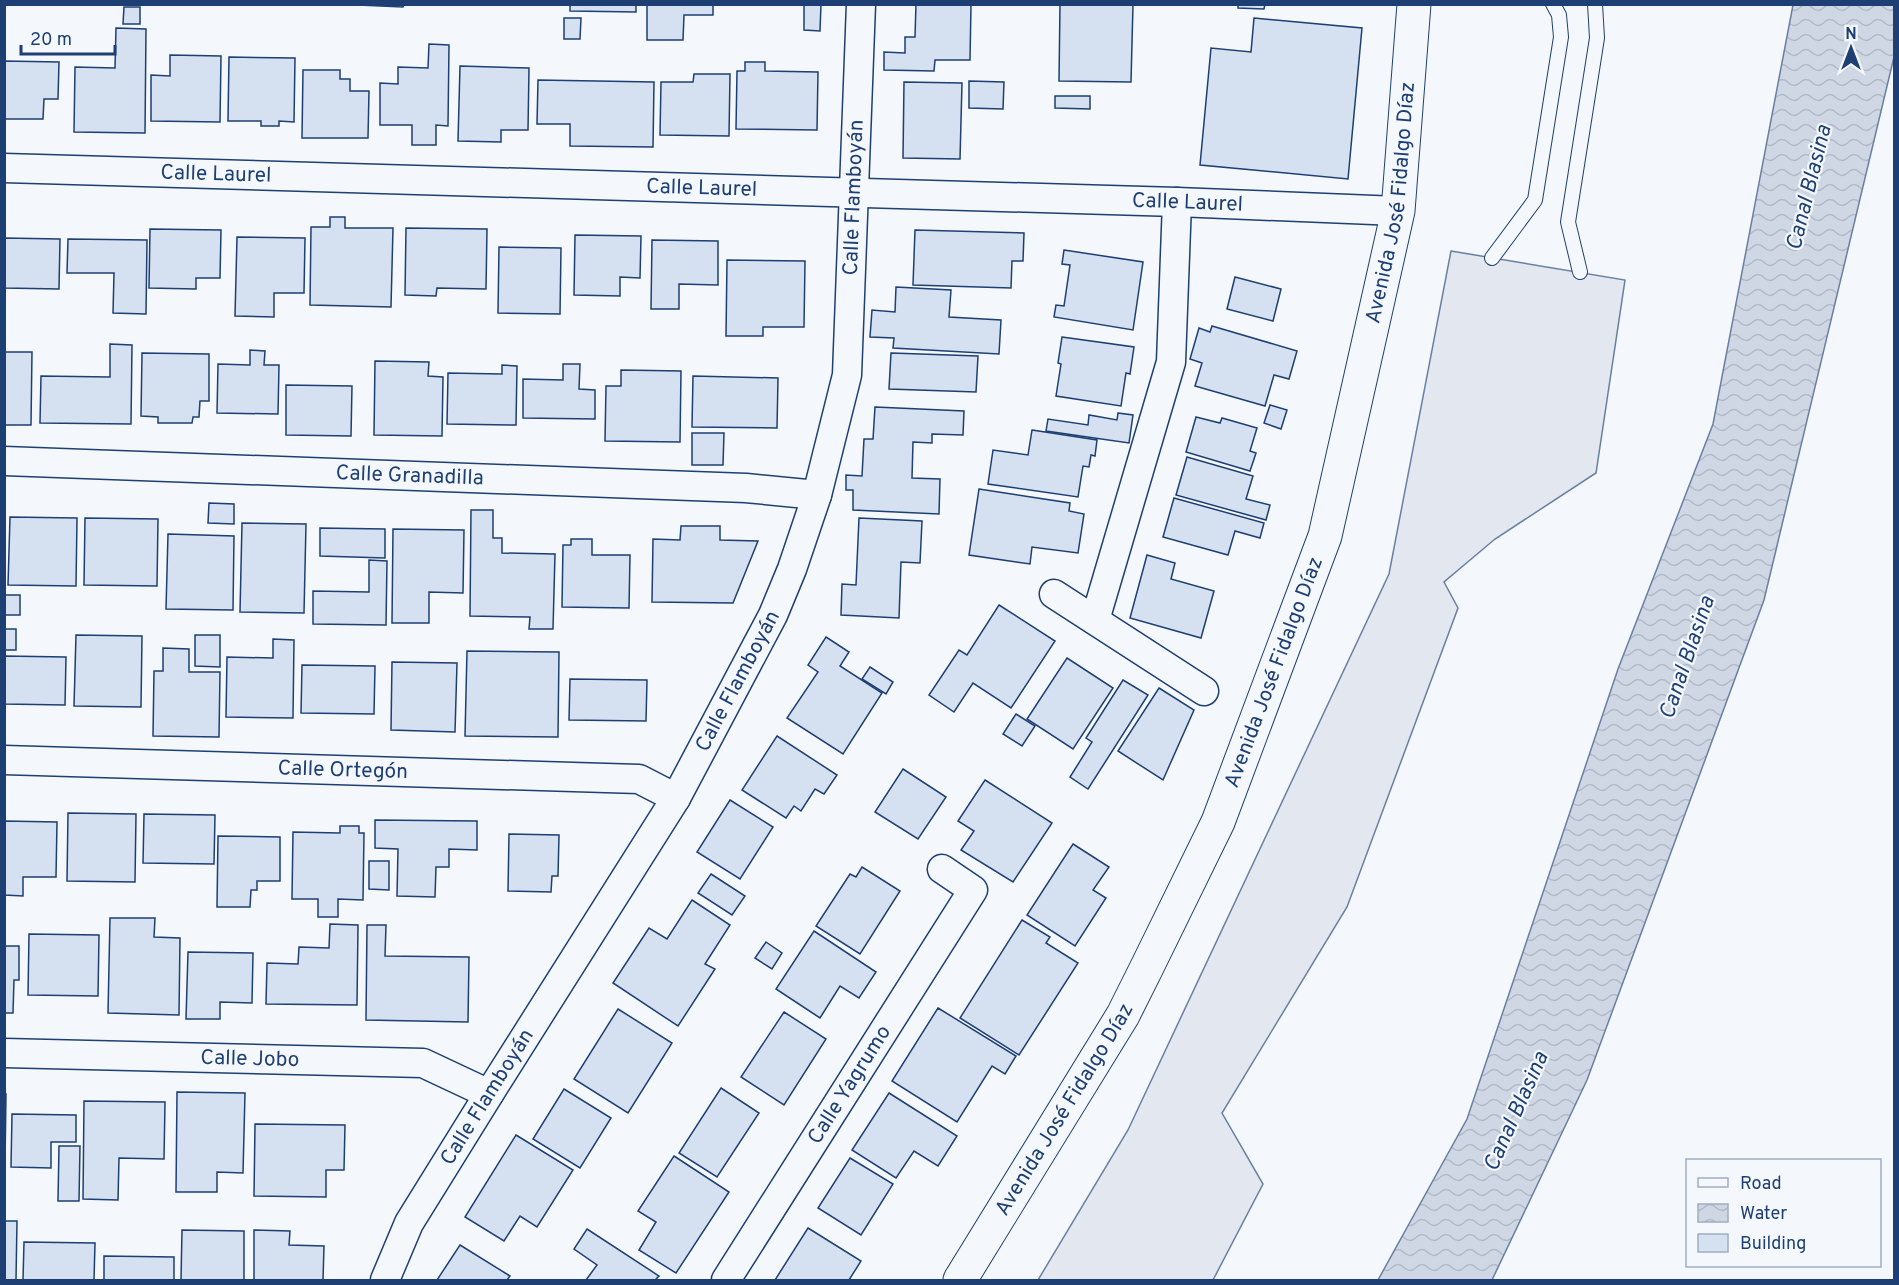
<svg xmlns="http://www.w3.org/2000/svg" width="1899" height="1285" font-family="Overpass,sans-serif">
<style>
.parking{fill:#e3e8f0;stroke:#687fa3;stroke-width:1.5}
.water{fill:url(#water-waves);stroke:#687fa3;stroke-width:1.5}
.building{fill:#d5e0f0;stroke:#1d3f73;stroke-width:1.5}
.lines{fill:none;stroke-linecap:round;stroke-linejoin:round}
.service-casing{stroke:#1d3f73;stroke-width:16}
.minor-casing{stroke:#1d3f73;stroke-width:31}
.tertiary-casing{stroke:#1d3f73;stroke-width:35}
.service{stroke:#f4f7fb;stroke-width:14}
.minor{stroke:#f4f7fb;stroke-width:28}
.tertiary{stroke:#f4f7fb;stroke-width:33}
.labels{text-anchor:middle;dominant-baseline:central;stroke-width:4.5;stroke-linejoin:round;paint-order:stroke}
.street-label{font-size:21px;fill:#1d3f73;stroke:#f4f7fb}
.water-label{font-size:22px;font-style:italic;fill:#1d3f73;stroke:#f4f7fb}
</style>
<defs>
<pattern id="water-waves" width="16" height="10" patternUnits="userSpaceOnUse" patternTransform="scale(1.5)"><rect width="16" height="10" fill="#cfd7e4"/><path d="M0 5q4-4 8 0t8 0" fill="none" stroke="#b1bac7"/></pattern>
</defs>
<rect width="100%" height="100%" fill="#f4f7fb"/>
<path class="parking" d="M1451,251L1625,280L1596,473L1495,539L1444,582L1458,608L1347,907L1222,1113L1263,1184L1213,1280H1038L1128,1130L1389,574Z"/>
<path class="water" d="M1793,5H1894V57L1764,600L1587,1080L1492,1280H1378L1467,1119L1618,669L1713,424Z"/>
<g class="building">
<path d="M335,4H404L403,7Z"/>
<path d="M570,4H636V12L570,11Z"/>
<path d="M647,4H713V15H684L683,40H647Z"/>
<path d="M804,4H821L820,31L804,30Z"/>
<path d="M916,4L971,5L970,60H935L934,71L884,70V52L905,53V37H915Z"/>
<path d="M1060,4H1133L1131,82L1059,81Z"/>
<path d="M1238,4H1265L1264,9L1238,8Z"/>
<path d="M124,7H140V24H123Z"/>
<path d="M564,18H581L580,39H564Z"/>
<path d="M1254,18L1362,28L1348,179L1200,165L1211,48L1251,52Z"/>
<path d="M116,28L146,29L145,133L74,132L75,67L115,68Z"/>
<path d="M429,44L449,45L448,126L436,125V145H412V125H380V83L398,84V67L428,68Z"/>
<path d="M170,55L221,56L220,122L151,121V75L170,76Z"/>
<path d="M229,57L295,58L294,122L279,121V126H261V121H228Z"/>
<path d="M4,61L59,62L58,99H44L43,119H4Z"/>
<path d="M745,62H765V71L818,72L817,130L736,129L737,71H745Z"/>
<path d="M460,66L529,68L528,130H501V142L458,141Z"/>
<path d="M303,70H340V79H350V91H369L368,138H302Z"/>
<path d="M694,74H730L729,136L660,135L661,82H693Z"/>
<path d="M538,80L654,82L653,147L570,146V124H537Z"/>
<path d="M969,81L1004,82L1003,109L969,108Z"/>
<path d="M904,82L962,83L960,159L903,158Z"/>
<path d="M1055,96H1090V109L1055,108Z"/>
<path d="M330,217H345V228H393L391,307L310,305L311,227H330Z"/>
<path d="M406,228L487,229L486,289L437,288L436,296L405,295Z"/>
<path d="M150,229L221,230L220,278H196V289L149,288Z"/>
<path d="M915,230L1024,233L1023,261H1012L1011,288L913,285Z"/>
<path d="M575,235L641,236L640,278L620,277V296L574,295Z"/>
<path d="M237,237L305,238L304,293H274V317L235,316Z"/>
<path d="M4,238L60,239L59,289L4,288Z"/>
<path d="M68,239L147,240L146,314L113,313L114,273H67Z"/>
<path d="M652,240L718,241V285L679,284V309H651Z"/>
<path d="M499,247L561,248L560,314L498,313Z"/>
<path d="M1064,250L1143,262L1133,330L1054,317L1056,305L1064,306L1070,265L1062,264Z"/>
<path d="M727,260L805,261L804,327H763V336H726Z"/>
<path d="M1235,277L1281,289L1273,321L1227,309Z"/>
<path d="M896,287L951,290L949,317L1001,320L999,354L893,348L894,338L870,337L872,310L895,312Z"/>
<path d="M1212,326L1297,351L1289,379L1274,375L1265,406L1195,386L1202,363L1190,359L1199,328L1210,332Z"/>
<path d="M1062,337L1134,347L1130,374L1126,373L1121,406L1056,396L1061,364L1058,363Z"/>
<path d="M110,344L132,345L131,424L40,423L41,376L110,377Z"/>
<path d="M250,350L265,351L264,365H279L278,414L217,413L218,364L250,365Z"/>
<path d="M4,352H32L31,425H4Z"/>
<path d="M142,353L209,354V401H200L199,417H193L192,423H158V417L141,416Z"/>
<path d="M891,353L978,356L976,392L889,389Z"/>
<path d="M375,361L429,362L428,376L443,377L442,436L374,435Z"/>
<path d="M563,364H580L579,389L595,390V419L523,418V379L563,380Z"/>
<path d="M502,365L517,366L516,425L447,424L448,373L502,374Z"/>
<path d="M621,370L681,371L680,442L605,441L606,386H621Z"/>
<path d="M693,376L778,378L777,428L692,427Z"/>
<path d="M286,385L352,386L351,436L286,435Z"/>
<path d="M1270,405L1287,410L1281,429L1264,423Z"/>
<path d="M875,407L964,411L963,435L932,434V443L913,442L912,478L940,479L939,514L853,510V490H846V475L862,476L864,439H873Z"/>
<path d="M1118,413L1133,415L1129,443L1046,431L1048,419L1088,425L1089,415L1117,420Z"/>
<path d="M1196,417L1220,423L1222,418L1257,428L1250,451L1256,453L1250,471L1186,452Z"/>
<path d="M1032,430L1097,440L1095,456L1091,455L1089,467L1083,466L1078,497L988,484L993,450L1028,455Z"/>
<path d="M692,433H724L723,465H692Z"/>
<path d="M1187,457L1253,476L1246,499L1270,505L1266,520L1176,495Z"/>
<path d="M979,489L1070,503L1069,511L1084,514L1078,553L1032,547L1030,564L969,555Z"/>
<path d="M1174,498L1264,523L1260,538L1235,531L1228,555L1163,537Z"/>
<path d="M209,503L234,504V524L208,523Z"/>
<path d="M471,510H493V538H502V553L555,554L553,629H529L530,617L470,616Z"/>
<path d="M10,517L77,518L76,586L8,585Z"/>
<path d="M85,518L158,519L157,586L84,585Z"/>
<path d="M859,518L922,521L920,563L901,562L899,618L841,615L842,584L856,585Z"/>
<path d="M242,523L306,524L304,613L240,612Z"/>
<path d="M681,526H720V540L758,541L733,603L652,602L653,539L680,540Z"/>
<path d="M320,528L385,529V558L320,556Z"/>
<path d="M393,529L464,530L463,593L429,592V623H392Z"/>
<path d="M168,534L234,536L233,610L166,609Z"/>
<path d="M571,539H592V555H630L629,608L562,607L563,545H571Z"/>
<path d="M1147,555L1175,563L1171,579L1214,591L1201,638L1130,618Z"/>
<path d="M369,560L387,561L386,625L313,624V591L369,592Z"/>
<rect x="4" y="595" width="16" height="20"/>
<path d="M999,605L1055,641L1011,708L973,683L954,712L929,695L959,650L967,655Z"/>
<rect x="4" y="629" width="12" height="21"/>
<path d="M76,635L142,636L141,707L74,706Z"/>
<path d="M195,635H220V667L195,666Z"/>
<path d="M826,637L849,652L840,666L882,693L843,754L787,718L818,672L808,665Z"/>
<path d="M273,639L294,640L293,718L226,717L227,657L273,658Z"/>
<path d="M163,648L189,649V672H220L219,737L153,736L154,671H163Z"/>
<path d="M467,651L559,652L558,737L465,736Z"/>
<path d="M4,656L66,657L65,705L4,704Z"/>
<path d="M1067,658L1113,688L1073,749L1027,719Z"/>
<path d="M392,662L457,663L455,732L391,730Z"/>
<path d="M302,665L375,666L374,714L301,713Z"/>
<path d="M870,667L893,682L886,694L862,679Z"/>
<path d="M570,679L647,680L646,721L569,720Z"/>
<path d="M1123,680L1148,695L1088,789L1070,777L1092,742L1086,738Z"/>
<path d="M1159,688L1194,710L1163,780L1118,751Z"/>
<path d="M1016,714L1035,726L1022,746L1003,734Z"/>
<path d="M777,736L837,775L824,794L815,789L801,811L794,806L786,818L742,790Z"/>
<path d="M903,769L946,797L918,839L875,812Z"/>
<path d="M985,780L1052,823L1013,882L961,850L974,831L958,821Z"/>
<path d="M730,800L773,827L740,879L697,852Z"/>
<path d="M68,813L136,814L135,882L67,881Z"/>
<path d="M144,814L215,815L214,864L143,863Z"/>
<path d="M375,820L477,821V850L449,849V867H436L435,897L397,896L398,849L375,848Z"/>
<path d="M4,821L57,822L56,877H23V896L4,895Z"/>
<path d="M340,826H359V833H364L363,900L338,899V917H318V899H292L293,832L340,833Z"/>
<path d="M509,834L559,835L558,876H552L551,892L508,891Z"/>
<path d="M218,836L280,837V881H257V890H251L250,907H217Z"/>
<path d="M1073,844L1109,867L1093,890L1106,898L1075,946L1027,915Z"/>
<path d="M369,861H389V890L369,889Z"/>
<path d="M862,867L900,891L860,954L816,926L850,874L856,877Z"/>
<path d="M711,874L745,896L732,915L698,893Z"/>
<path d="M692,900L730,925L705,964L715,969L678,1026L613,983L649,928L667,939Z"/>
<path d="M110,918H155L154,937L180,938L179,1015L108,1013Z"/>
<path d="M1022,920L1050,937L1046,943L1078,963L1019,1055L960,1018Z"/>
<path d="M330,924L358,925L357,1005L266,1004L267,963L298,964L299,947L329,948Z"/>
<path d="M367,925H386L385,956L469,957L468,1022L366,1020Z"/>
<path d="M814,931L876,972L859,998L840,986L820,1018L776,989Z"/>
<path d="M29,934L99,935L98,996L28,995Z"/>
<path d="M766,942L782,953L772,969L755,958Z"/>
<path d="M4,946H19V980H14L13,1013H4Z"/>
<path d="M188,952L253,953L252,1003L220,1002V1019H186Z"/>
<path d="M938,1008L1016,1056L1005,1074L992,1066L957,1122L892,1081Z"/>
<path d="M618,1009L672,1043L628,1113L574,1079Z"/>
<path d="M784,1012L826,1039L784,1105L741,1077Z"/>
<path d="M721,1088L759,1113L717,1177L679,1153Z"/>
<path d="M564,1089L611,1118L580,1168L533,1139Z"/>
<path d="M177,1092L245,1093L243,1173L217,1172V1192H176Z"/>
<path d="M889,1093L957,1136L938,1166L914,1151L896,1178L852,1150Z"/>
<path d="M4,1094H6L5,1165H4Z"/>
<path d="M84,1101L165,1102L164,1159L119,1158L118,1200L83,1199Z"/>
<path d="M12,1114L76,1115V1142H51V1168L11,1167Z"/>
<path d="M255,1124L345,1125L344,1170H326V1197L254,1196Z"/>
<path d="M516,1135L573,1170L537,1227L520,1216L504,1241L465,1217Z"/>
<path d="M59,1146H80L79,1201H58Z"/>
<path d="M674,1156L729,1192L676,1273L639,1250L656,1222L638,1211Z"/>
<path d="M850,1158L893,1184L861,1235L818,1208Z"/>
<path d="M4,1221H17L16,1280H4Z"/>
<path d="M808,1228L861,1261L849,1280H775Z"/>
<path d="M587,1229L659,1276L655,1280H586L597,1265L574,1249Z"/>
<path d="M182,1230L244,1231V1280H181Z"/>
<path d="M254,1230L290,1231L289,1245L324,1246L323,1280H254Z"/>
<path d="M24,1242L95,1243L94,1280H23Z"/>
<path d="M460,1245L510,1276L507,1280H437Z"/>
<path d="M104,1256L174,1257V1280H104Z"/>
</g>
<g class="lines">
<defs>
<g id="service">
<path d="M1492,258L1535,200L1561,37L1559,15L1553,4"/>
<path d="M1580,272L1568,222L1597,38L1595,4"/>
</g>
<g id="minor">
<path id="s1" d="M4,168L1177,202L1398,211"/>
<path id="s2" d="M4,461L746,488L817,495"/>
<path d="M1054,594L1204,691"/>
<path d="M1095,620L1171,362L1177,202"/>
<path id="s3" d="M4,760L639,779L676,798"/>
<path id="s4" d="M4,1053L423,1063L489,1094"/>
<path id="s5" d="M385,1280L409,1223L489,1094L676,798L773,615L792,569L817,495L847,375L861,4"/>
<path id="s6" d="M726,1280L973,890L942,869"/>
</g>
<g id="tertiary">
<path id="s7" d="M960,1280L1123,1015L1147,967L1218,822L1325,536L1398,211L1414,4"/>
</g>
</defs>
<use href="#service" class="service-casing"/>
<use href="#minor" class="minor-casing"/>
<use href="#tertiary" class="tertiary-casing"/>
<use href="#service" class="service"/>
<use href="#minor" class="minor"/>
<use href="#tertiary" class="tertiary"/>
</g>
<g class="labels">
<g class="street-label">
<text stroke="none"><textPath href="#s1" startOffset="212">Calle Laurel</textPath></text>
<text stroke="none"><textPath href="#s1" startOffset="698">Calle Laurel</textPath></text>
<text stroke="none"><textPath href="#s5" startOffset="1200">Calle Flamboyán</textPath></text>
<text stroke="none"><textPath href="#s1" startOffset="1184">Calle Laurel</textPath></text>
<text stroke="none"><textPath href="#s7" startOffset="1172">Avenida José Fidalgo Díaz</textPath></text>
<text stroke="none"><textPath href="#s2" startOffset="406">Calle Granadilla</textPath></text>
<text stroke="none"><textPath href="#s7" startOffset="686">Avenida José Fidalgo Díaz</textPath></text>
<text stroke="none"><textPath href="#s5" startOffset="696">Calle Flamboyán</textPath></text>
<text stroke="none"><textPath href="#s3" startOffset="339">Calle Ortegón</textPath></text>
<text stroke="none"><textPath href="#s4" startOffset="246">Calle Jobo</textPath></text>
<text stroke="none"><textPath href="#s6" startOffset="231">Calle Yagrumo</textPath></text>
<text stroke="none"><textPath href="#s5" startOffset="210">Calle Flamboyán</textPath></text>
<text stroke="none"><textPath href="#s7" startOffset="200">Avenida José Fidalgo Díaz</textPath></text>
</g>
<g class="water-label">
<text transform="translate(1810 188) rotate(-76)">Canal Blasina</text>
<text transform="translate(1688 658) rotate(-71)">Canal Blasina</text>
<text transform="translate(1517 1112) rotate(-66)">Canal Blasina</text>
</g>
</g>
<rect width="1899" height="1285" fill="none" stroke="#1d3f73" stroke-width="12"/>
<rect x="1686" y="1159" width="195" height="108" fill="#f4f7fb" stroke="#9eadc5" stroke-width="1.5"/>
<rect x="1698" y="1178" width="30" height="9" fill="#f4f7fb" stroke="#9eadc5" stroke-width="1.5"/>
<text x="1740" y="1189" font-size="18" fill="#1d3f73">Road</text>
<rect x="1698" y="1204" width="30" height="18" fill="url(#water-waves)" stroke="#9eadc5" stroke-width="1.5"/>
<text x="1740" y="1219" font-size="18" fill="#1d3f73">Water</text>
<rect x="1698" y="1234" width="30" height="18" fill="#d5e0f0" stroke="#9eadc5" stroke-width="1.5"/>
<text x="1740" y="1249" font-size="18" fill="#1d3f73">Building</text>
<g transform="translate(1851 48)" stroke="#f4f7fb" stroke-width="4.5" paint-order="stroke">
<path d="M0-4.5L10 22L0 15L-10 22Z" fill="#1d3f73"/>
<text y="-9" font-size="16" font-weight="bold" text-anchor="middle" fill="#1d3f73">N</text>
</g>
<path d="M21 45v9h94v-9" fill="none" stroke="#1d3f73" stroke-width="3"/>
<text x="30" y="45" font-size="18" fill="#1d3f73" stroke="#f4f7fb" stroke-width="4.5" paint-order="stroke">20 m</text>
</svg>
